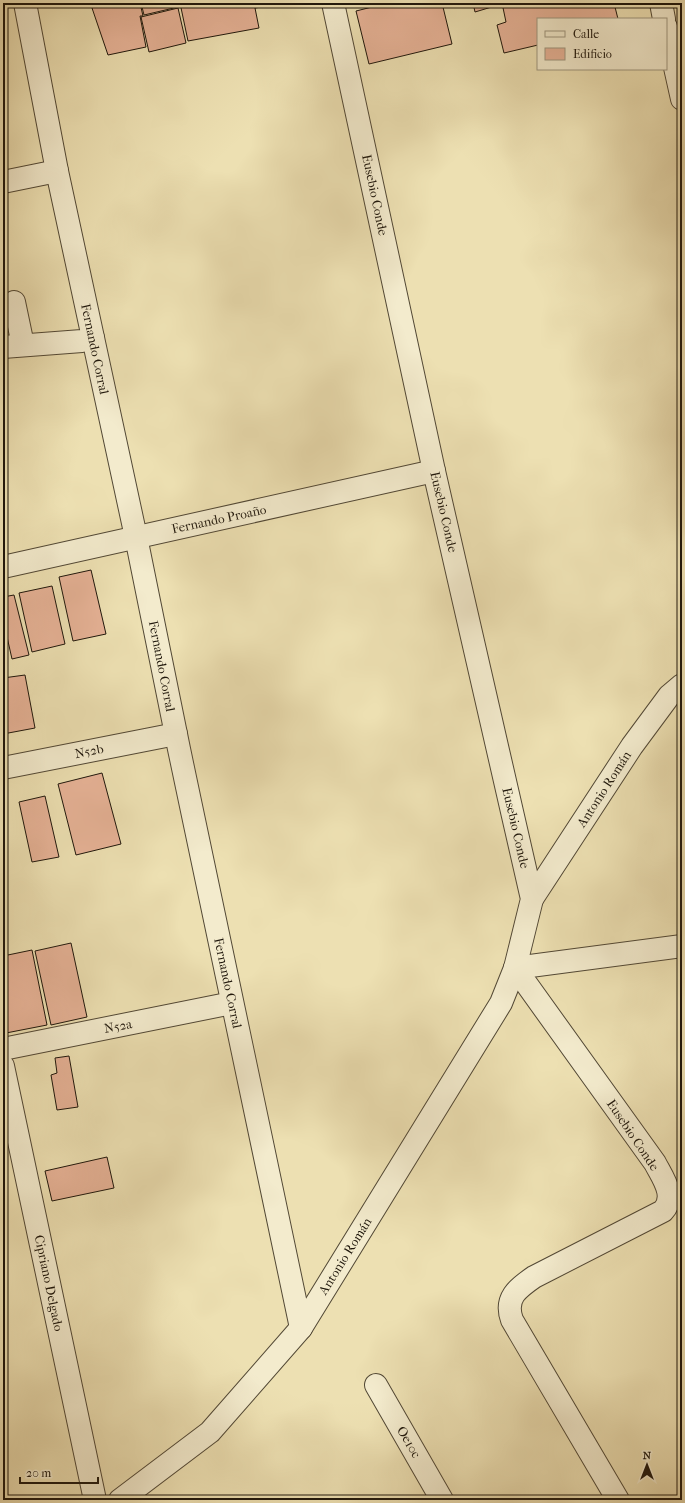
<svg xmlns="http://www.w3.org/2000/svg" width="685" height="1503" font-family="'IM FELL French Canon',serif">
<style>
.building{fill:#e6b296;stroke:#1e160b}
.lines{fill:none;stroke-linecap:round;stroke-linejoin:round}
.minor-casing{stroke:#524835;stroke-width:24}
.minor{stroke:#f3ebcd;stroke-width:22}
.labels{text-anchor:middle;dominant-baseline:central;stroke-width:3.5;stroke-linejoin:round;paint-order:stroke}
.street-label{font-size:13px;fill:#1e160b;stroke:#f3ebcd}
</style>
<rect width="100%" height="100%" fill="#ede0b2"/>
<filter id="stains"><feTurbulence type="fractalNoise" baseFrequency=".005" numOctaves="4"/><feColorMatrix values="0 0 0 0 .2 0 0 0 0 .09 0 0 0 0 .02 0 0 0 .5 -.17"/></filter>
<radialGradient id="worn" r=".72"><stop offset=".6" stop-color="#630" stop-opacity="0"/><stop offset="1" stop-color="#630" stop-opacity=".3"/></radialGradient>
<g class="building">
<path d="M106,3H140L143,16H140L146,47L108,55L92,8Z"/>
<path d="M141,3H177L178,7L144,15Z"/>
<path d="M180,3H286L255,8L259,28L188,41Z"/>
<path d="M388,3H442L452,44L369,64L356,11Z"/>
<path d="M473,3H495V6L475,12Z"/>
<path d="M502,3H614L618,19H538V45L504,53L497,25L506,22Z"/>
<path d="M178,8L186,43L149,52L141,17Z"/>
<path d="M91,570L106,634L73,641L59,577Z"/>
<path d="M52,586L65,644L32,652L19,593Z"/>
<path d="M14,595L29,655L12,659L3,619V597Z"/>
<path d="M25,675L35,728L3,734V678Z"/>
<path d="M102,773L121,844L76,855L58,784Z"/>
<path d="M45,796L59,857L32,862L19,802Z"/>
<path d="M71,943L87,1017L51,1025L35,951Z"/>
<path d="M32,950L47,1025L6,1033L3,1018V956Z"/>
<path d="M69,1056L78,1107L57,1110L51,1075L57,1073L55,1058Z"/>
<path d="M107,1157L114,1188L52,1201L45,1171Z"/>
</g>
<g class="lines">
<defs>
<g id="minor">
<path d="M25,3L57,171L136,537L179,749L301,1328"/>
<path d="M661,3L664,19"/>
<path d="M666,27L682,99"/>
<path d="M3,182L57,171"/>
<path d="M14,302L23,345"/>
<path d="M3,347L82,341L93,338"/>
<path d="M3,567L434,471"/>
<path d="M3,768L176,734"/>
<path d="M532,899L632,746L669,696L682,685"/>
<path d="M515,968L655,1163C662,1177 677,1196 663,1211L534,1277C518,1288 504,1298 512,1320L618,1500"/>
<path d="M515,968L682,946"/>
<path d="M3,1049L232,1003"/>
<path d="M3,1066L95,1500"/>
<path d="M376,1385L442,1500"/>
<path d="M120,1500L210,1432L301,1328L501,1003L515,968L532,899L434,471L333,3"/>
</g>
</defs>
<use href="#minor" class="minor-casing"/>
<use href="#minor" class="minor"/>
</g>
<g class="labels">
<g class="street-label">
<text transform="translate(375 195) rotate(78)">Eusebio Conde</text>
<text transform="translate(95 349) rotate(78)">Fernando Corral</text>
<text transform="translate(444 512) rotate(77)">Eusebio Conde</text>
<text transform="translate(219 519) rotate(-12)">Fernando Proaño</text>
<text transform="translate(162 666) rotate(79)">Fernando Corral</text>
<text transform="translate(89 751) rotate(-11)">N52b</text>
<text transform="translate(604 789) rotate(-57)">Antonio Román</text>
<text transform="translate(516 828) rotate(77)">Eusebio Conde</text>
<text transform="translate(228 983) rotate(78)">Fernando Corral</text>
<text transform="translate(118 1026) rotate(-11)">N52a</text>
<text transform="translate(633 1135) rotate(56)">Eusebio Conde</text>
<text transform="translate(345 1256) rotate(-58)">Antonio Román</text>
<text transform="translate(49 1283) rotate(78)">Cipriano Delgado</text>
<text transform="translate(409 1442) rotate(60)">Oe10c</text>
</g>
</g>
<rect width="685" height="1503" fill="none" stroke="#ede0b2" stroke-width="16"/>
<rect x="4" y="4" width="677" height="1495" fill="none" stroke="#1e160b" stroke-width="2"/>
<rect x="8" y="8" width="669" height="1487" fill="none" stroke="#1e160b"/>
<rect x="537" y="18" width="130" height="52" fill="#f3ebcd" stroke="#9e967f"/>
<rect x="545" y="31" width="20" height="6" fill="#f3ebcd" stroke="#9e967f"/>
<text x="573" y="38" font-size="12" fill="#1e160b">Calle</text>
<rect x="545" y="48" width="20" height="12" fill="#e6b296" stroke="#9e967f"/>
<text x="573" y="58" font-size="12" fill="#1e160b">Edificio</text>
<g transform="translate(647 1465)" stroke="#f3ebcd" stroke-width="3" paint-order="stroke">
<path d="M0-3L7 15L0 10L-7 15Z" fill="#1e160b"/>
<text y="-6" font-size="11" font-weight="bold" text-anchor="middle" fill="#1e160b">N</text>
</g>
<path d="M20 1477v6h78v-6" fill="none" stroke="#1e160b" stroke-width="2"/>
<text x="26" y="1477" font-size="12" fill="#1e160b" stroke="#f3ebcd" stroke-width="3" paint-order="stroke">20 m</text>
<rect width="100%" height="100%" filter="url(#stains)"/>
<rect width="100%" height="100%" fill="url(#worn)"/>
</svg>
